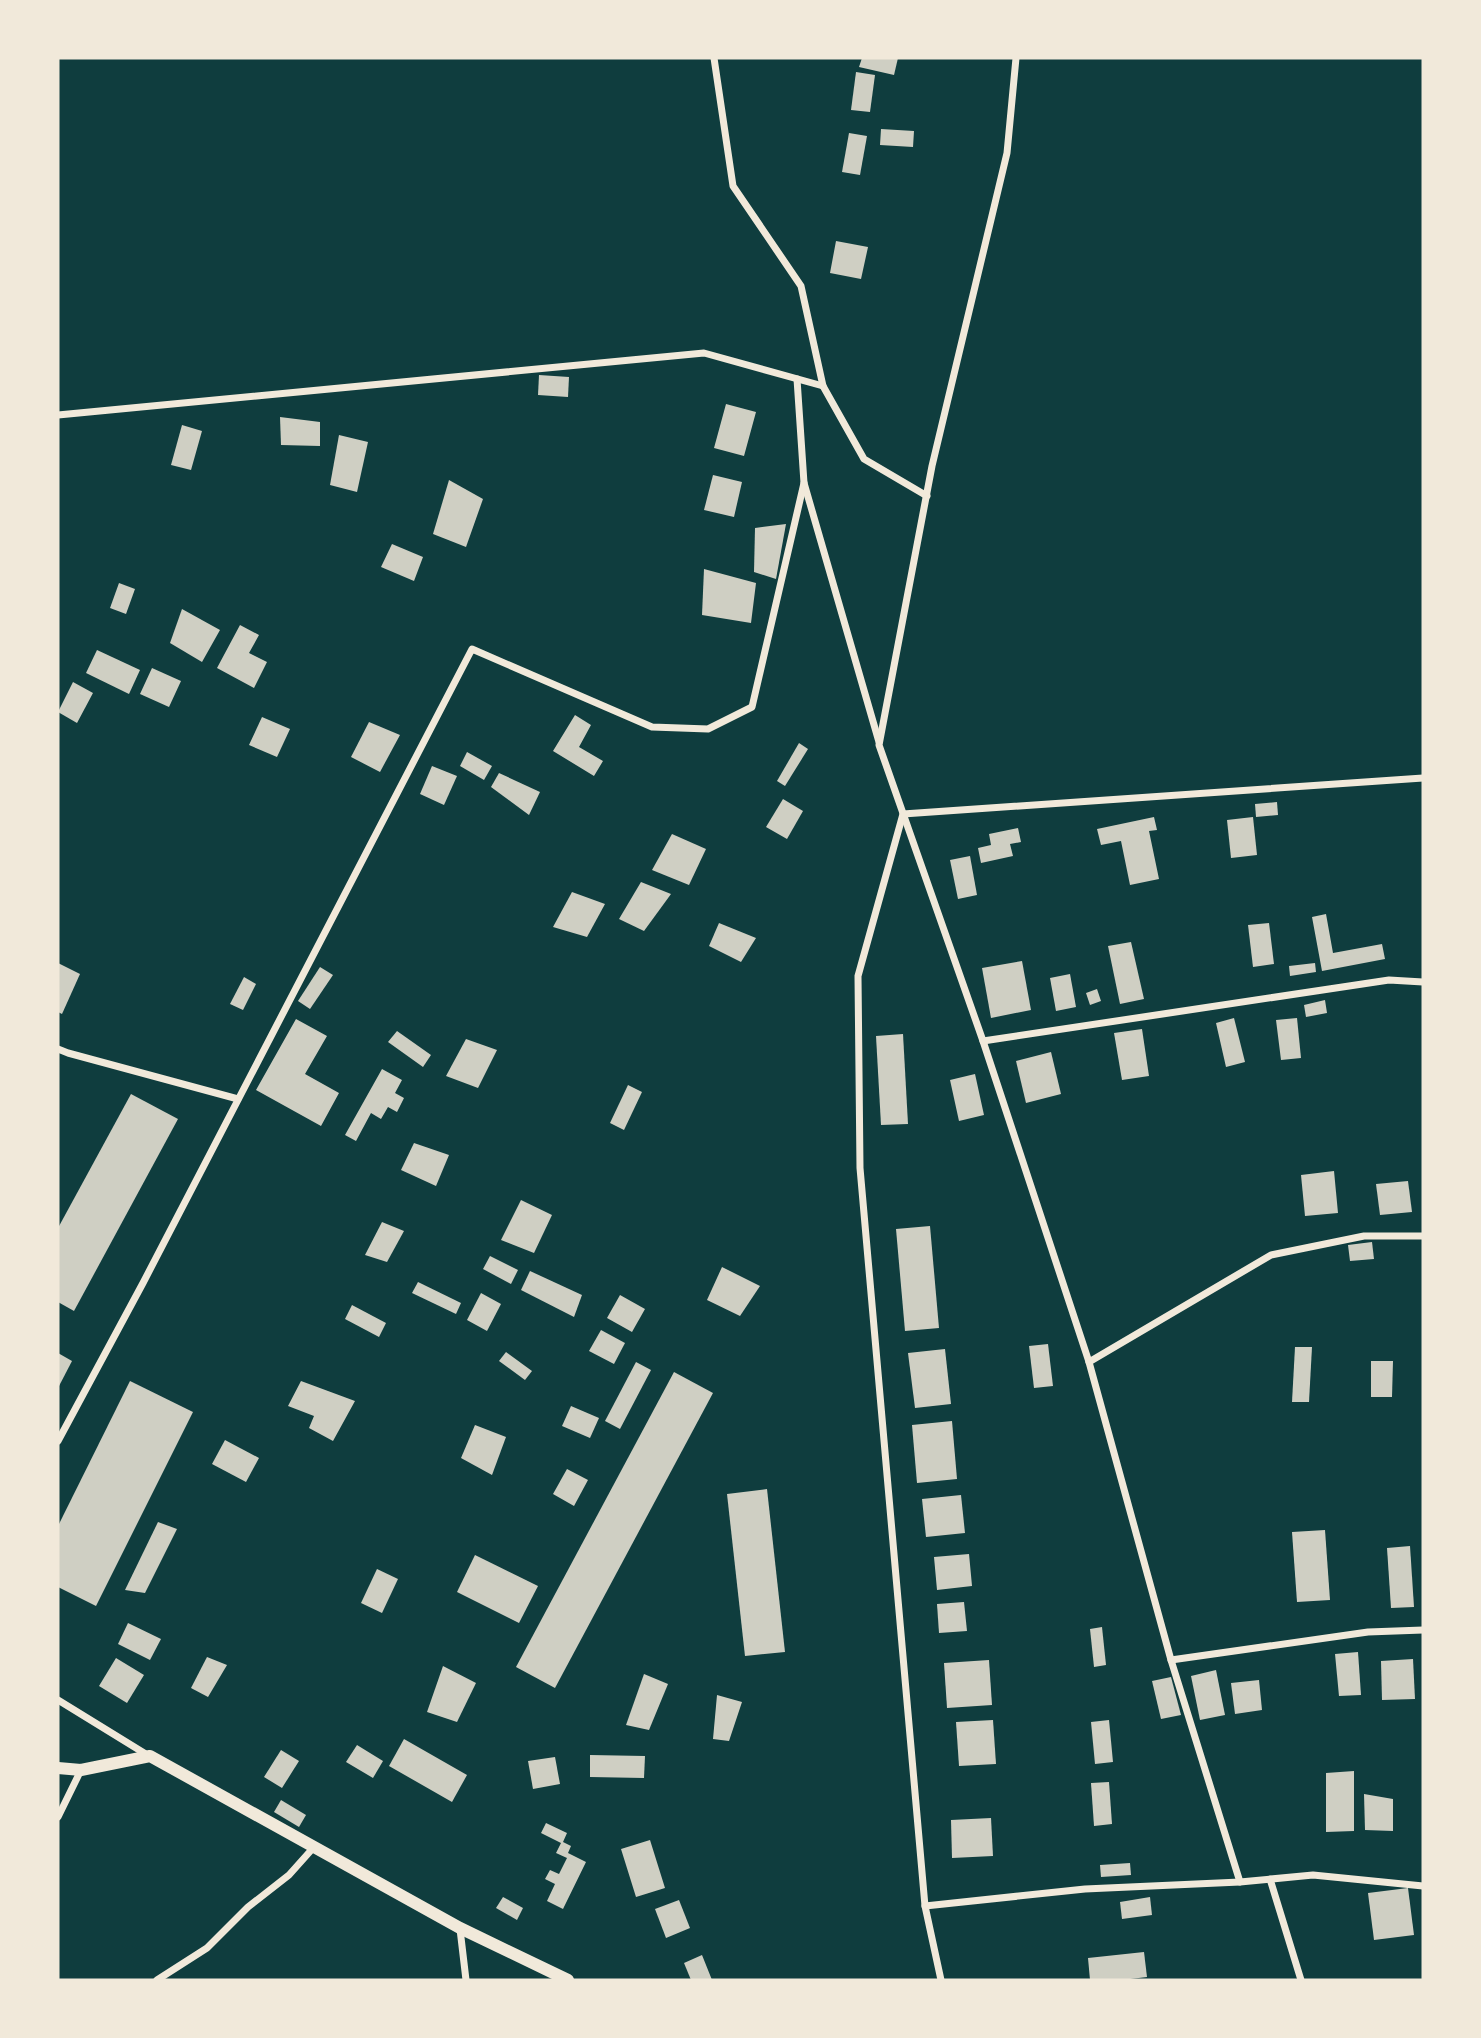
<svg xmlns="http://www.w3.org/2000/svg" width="1481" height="2038" font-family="Lato,sans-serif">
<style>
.building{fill:#cfcfc3}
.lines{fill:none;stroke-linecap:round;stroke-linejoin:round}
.minor{stroke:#f1e9da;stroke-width:7}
.tertiary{stroke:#f1e9da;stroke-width:12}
</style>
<rect width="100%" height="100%" fill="#0f3d3e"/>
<g class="building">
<path d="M862,58H898L894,75L859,67Z"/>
<path d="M856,72L875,75L870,112L851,110Z"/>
<path d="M881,129L914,131L913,147L880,145Z"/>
<path d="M849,133L867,136L860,175L842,172Z"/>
<path d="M836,241L868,247L861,279L830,273Z"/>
<path d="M539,375L569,377L568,397L538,395Z"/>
<path d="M726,404L756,412L744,456L714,448Z"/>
<path d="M280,417L320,422V446L281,445Z"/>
<path d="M182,425L202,431L191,470L171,465Z"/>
<path d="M339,435L368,442L357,492L330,485Z"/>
<path d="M713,475L742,482L734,517L704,510Z"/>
<path d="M449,480L483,499L466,547L433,534Z"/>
<path d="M786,524L776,579L754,572L755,528Z"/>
<path d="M392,544L423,557L414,581L381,567Z"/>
<path d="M704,569L756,583L751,623L702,615Z"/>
<path d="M119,583L135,589L126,614L110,608Z"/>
<path d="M182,609L220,630L202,662L170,643Z"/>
<path d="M240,625L259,635L249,653L267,662L254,688L217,668Z"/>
<path d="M97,650L140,670L129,694L86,673Z"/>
<path d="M152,668L181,681L169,707L140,694Z"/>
<path d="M73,682L93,693L77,723L58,712Z"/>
<path d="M575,715L591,725L579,747L603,761L594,776L553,751Z"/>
<path d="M262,717L290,729L277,757L249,745Z"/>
<path d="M369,722L400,735L380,772L351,757Z"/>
<path d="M799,743L808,749L785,786L777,781Z"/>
<path d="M467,752L492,766L484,780L460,766Z"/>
<path d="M432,766L457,776L444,805L420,794Z"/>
<path d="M499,773L540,792L529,815L491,787Z"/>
<path d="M783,799L803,811L787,839L766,827Z"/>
<path d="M1277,802L1278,815L1256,817L1255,804Z"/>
<path d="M1154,817L1157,830L1149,831L1159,879L1130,885L1121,841L1101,845L1097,829Z"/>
<path d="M1253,817L1257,855L1231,858L1227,820Z"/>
<path d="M1018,828L1021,842L1010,844L1013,856L981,863L978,848L991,845L989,834Z"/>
<path d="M672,834L706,849L689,885L652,870Z"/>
<path d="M970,856L977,895L958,899L950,860Z"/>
<path d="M641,882L671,894L644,931L619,919Z"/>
<path d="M572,892L605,904L587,937L553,927Z"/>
<path d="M1326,914L1333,953L1382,944L1385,959L1322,971L1312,917Z"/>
<path d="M719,923L756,938L741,962L709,946Z"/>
<path d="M1269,923L1274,964L1253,967L1248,925Z"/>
<path d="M1131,942L1144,999L1120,1004L1108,946Z"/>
<path d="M1022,961L1031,1010L991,1018L982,968Z"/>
<path d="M58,963L80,974L62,1014L58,1012Z"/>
<path d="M1315,963L1316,972L1290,976L1289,966Z"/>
<path d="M320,967L333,975L310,1009L298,1001Z"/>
<path d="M1070,974L1076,1007L1056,1011L1050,978Z"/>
<path d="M244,977L256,984L243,1010L230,1004Z"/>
<path d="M1097,989L1101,1001L1090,1005L1086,993Z"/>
<path d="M1325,1000L1327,1013L1306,1017L1304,1005Z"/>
<path d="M1234,1018L1245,1062L1226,1067L1216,1023Z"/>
<path d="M1297,1018L1301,1058L1281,1060L1276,1020Z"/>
<path d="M296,1019L327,1036L305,1074L339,1093L321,1126L256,1090Z"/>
<path d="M1142,1029L1149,1076L1122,1080L1114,1033Z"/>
<path d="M397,1031L431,1055L423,1067L388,1042Z"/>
<path d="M903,1034L908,1124L881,1125L876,1036Z"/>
<path d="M466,1039L497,1050L478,1088L446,1076Z"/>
<path d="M1051,1052L1061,1094L1026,1103L1016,1061Z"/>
<path d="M382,1069L402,1080L395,1093L404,1098L397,1112L388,1107L381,1119L371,1113L356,1141L345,1135Z"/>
<path d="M975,1074L984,1115L959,1121L950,1080Z"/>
<path d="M628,1085L642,1092L624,1130L610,1123Z"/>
<path d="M131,1094L178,1119L74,1311L58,1302V1228Z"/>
<path d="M414,1143L449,1155L436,1186L401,1170Z"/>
<path d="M1334,1171L1338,1213L1305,1216L1301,1175Z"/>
<path d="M1408,1181L1412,1212L1380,1215L1376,1184Z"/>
<path d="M521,1200L552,1215L534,1253L501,1240Z"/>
<path d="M382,1222L404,1231L387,1262L365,1255Z"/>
<path d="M930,1226L939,1328L905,1331L896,1229Z"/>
<path d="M1372,1242L1374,1259L1350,1261L1348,1245Z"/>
<path d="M490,1256L518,1270L511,1284L483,1269Z"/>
<path d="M722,1267L760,1286L740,1316L707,1300Z"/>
<path d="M530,1271L582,1295L574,1317L521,1290Z"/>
<path d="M418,1282L461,1303L456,1314L412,1293Z"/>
<path d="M481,1293L501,1304L487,1331L467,1320Z"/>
<path d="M620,1295L645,1309L632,1332L607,1318Z"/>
<path d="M352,1305L386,1323L379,1337L345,1319Z"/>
<path d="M601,1330L625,1343L614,1364L589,1351Z"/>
<path d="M1048,1344L1053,1386L1034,1388L1029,1346Z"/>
<path d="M1295,1347H1312L1309,1402H1292Z"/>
<path d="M945,1349L951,1404L915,1408L908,1353Z"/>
<path d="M506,1352L532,1371L525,1380L499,1361Z"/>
<path d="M58,1353L72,1361L58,1388Z"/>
<path d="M1371,1361H1393L1392,1397H1371Z"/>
<path d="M636,1362L651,1370L620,1429L605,1421Z"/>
<path d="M674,1372L713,1393L555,1688L516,1667Z"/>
<path d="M130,1381L193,1412L96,1606L58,1587V1526Z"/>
<path d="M301,1381L355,1401L333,1441L309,1428L314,1416L288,1406Z"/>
<path d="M571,1406L599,1418L590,1438L562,1426Z"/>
<path d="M952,1421L957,1479L917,1483L912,1425Z"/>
<path d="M475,1425L506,1437L492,1475L461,1458Z"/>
<path d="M225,1440L259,1458L246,1482L212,1464Z"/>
<path d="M567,1469L588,1480L574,1506L553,1494Z"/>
<path d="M767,1489L785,1652L745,1656L727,1494Z"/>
<path d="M961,1495L965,1533L926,1537L922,1499Z"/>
<path d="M158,1522L177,1529L145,1593L125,1590Z"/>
<path d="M1325,1530L1330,1600L1297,1602L1292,1532Z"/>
<path d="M1410,1546L1414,1607L1391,1608L1387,1548Z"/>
<path d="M969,1554L972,1586L937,1590L934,1557Z"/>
<path d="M475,1555L538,1586L519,1623L457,1592Z"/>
<path d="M377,1569L398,1579L382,1613L361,1603Z"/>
<path d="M964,1602L967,1631L939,1633L937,1604Z"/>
<path d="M128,1623L161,1639L150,1660L118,1644Z"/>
<path d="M1102,1627L1106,1665L1094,1667L1090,1629Z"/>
<path d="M1358,1652L1361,1695L1339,1696L1335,1654Z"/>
<path d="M207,1657L227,1665L208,1697L191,1688Z"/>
<path d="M116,1658L144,1675L127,1703L99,1686Z"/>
<path d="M1413,1659L1415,1699L1382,1700L1381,1661Z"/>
<path d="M989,1660L992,1705L947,1708L944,1663Z"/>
<path d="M443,1666L476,1683L457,1722L427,1712Z"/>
<path d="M1216,1670L1225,1715L1200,1720L1191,1676Z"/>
<path d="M644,1674L668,1684L649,1730L626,1725Z"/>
<path d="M1171,1677L1181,1715L1161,1719L1152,1681Z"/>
<path d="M1259,1680L1262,1710L1235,1714L1231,1683Z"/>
<path d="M717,1695L742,1702L729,1741L713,1739Z"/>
<path d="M993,1720L996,1764L959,1766L956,1722Z"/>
<path d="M1109,1720L1113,1762L1095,1764L1091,1722Z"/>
<path d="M404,1739L467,1775L452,1802L389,1766Z"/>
<path d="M357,1745L383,1761L373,1778L346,1762Z"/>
<path d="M281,1750L299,1761L282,1788L264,1777Z"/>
<path d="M590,1755L645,1756L644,1778L590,1777Z"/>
<path d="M555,1757L560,1784L533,1789L528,1761Z"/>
<path d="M1354,1771V1831L1326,1832V1773Z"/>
<path d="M1109,1782L1112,1824L1094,1826L1091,1783Z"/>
<path d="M1364,1794L1393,1799V1831L1365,1830Z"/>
<path d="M281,1800L306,1815L299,1827L274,1812Z"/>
<path d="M991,1818L993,1856L952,1858L951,1820Z"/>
<path d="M546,1823L567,1833L563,1842L571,1846L568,1853L586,1862L563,1909L547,1901L555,1884L545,1879L550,1870L559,1874L567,1858L556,1853L561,1843L541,1833Z"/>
<path d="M650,1840L665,1888L636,1897L621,1849Z"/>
<path d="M1130,1863L1131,1875L1101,1877L1100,1865Z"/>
<path d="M1408,1888L1414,1935L1374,1940L1368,1893Z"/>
<path d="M503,1897L523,1908L517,1920L496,1908Z"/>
<path d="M1150,1897L1152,1915L1122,1919L1120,1902Z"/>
<path d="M679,1900L690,1928L666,1938L655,1909Z"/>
<path d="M1144,1952L1147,1977L1122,1980H1090L1088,1958Z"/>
<path d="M702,1955L712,1980H691L684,1963Z"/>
</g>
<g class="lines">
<g class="minor">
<path d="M714,58L733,186L801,286L823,386L864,459L927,496"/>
<path d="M1016,58L1007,153L932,466L879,745L983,1041L1089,1362L1171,1660L1240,1882"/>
<path d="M797,379L804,483L879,742"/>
<path d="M58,415L704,353L823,386"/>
<path d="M983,1041L1389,980L1423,982"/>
<path d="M58,1049L68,1053L238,1099"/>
<path d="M1089,1362L1271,1255L1364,1236H1423"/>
<path d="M58,1441L143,1283L472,649L652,727L708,729L752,707L804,483"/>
<path d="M1171,1660L1368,1632L1423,1630"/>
<path d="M58,1700L149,1756"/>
<path d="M58,1817L81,1770"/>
<path d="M1270,1879L1301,1980"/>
<path d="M925,1906L1085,1889L1240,1882L1313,1875L1423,1886"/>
<path d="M460,1929L466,1980"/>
<path d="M157,1980L207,1948L248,1907L289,1875L314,1847"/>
<path d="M941,1980L925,1906L860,1168L858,976L903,814L1423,778"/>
</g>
<path class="tertiary" d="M58,1768L81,1770L150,1756L460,1928L568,1980"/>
</g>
<rect width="1481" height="2038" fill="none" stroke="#f1e9da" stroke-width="119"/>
</svg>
